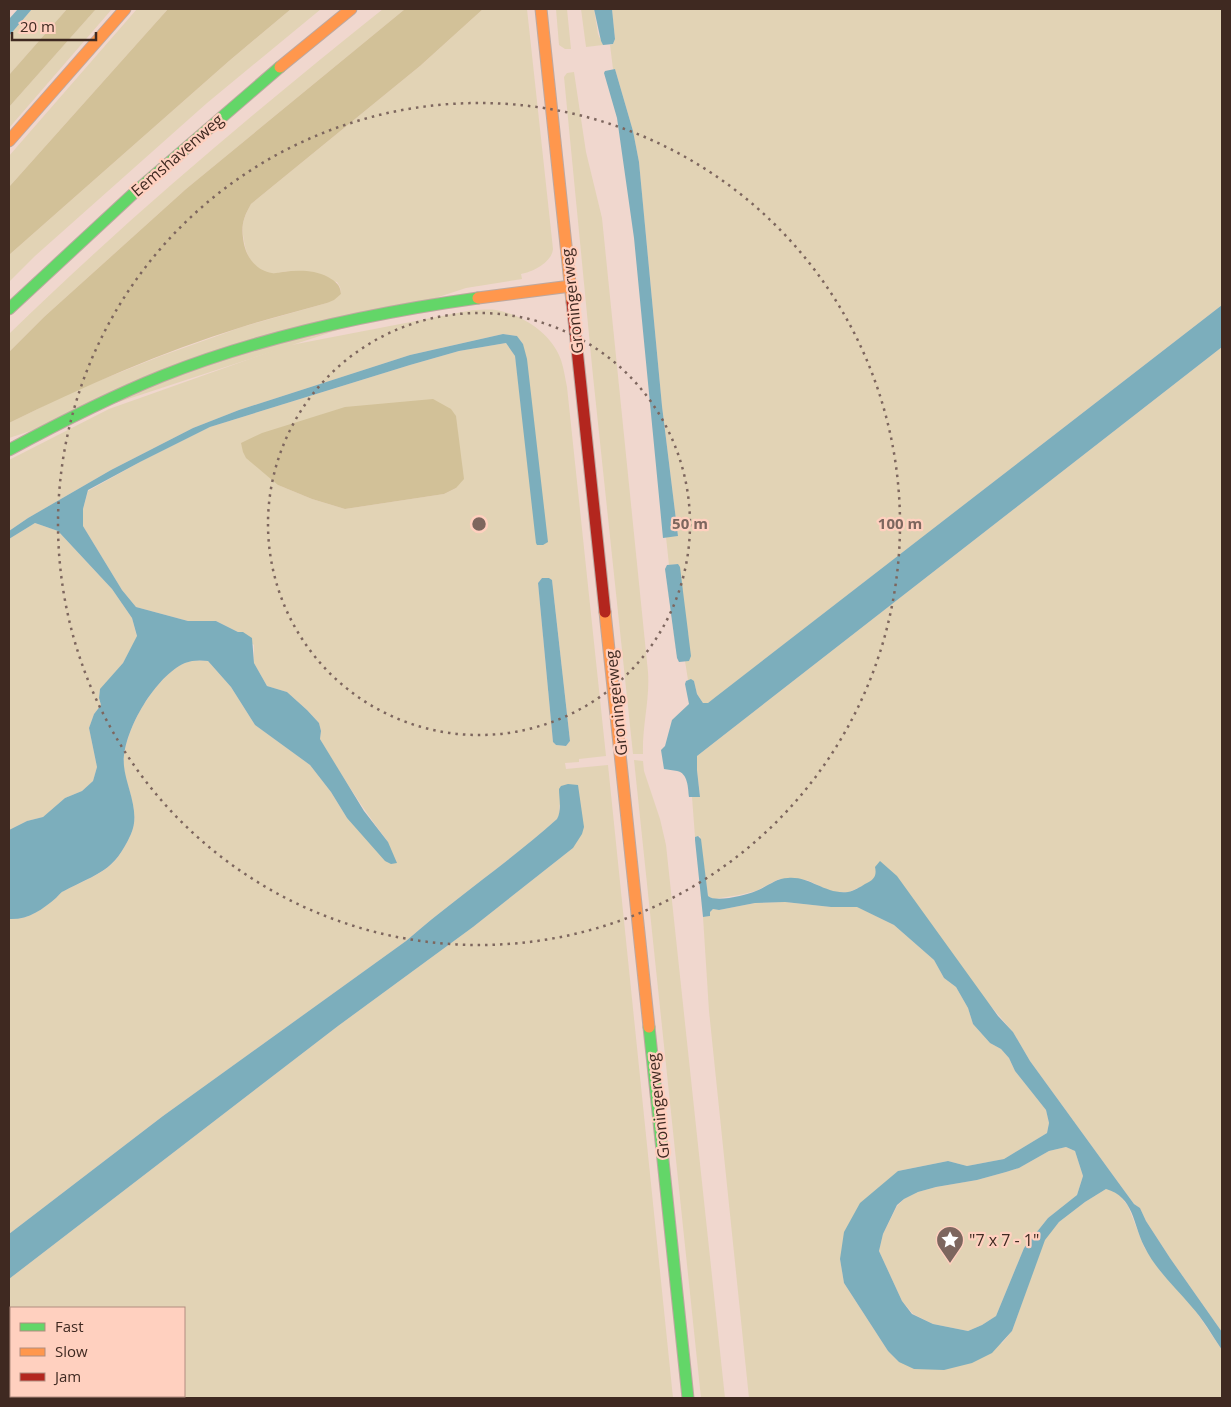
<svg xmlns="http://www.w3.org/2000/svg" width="1231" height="1407" font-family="'Open Sans',sans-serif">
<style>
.green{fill:#e2d3b5;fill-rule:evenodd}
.forest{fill:#d2c198}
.water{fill:#7caebc;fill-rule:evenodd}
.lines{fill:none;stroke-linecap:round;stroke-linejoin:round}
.fast-casing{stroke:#bda8a0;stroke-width:13}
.slow-casing{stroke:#bda8a0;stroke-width:13}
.jam-casing{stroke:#bda8a0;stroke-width:13}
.fast{stroke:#63d668;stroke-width:11}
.slow{stroke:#ff974d;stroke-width:11}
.jam{stroke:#b3261e;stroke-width:11}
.ring{fill:none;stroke:#7d665e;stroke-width:2.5;stroke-dasharray:2.5 5}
.labels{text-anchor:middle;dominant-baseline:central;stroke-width:4.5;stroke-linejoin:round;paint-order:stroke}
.street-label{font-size:16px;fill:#3f2921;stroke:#ffd0bf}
.poi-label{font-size:16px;fill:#3f2921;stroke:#ffd0bf;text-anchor:start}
.centre{fill:#7d665e;stroke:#ffd0bf;stroke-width:2.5}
.ring-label{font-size:15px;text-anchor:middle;font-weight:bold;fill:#7d665e;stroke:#ffd0bf;stroke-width:4.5;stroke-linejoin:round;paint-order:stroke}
</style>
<rect width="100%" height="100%" fill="#f0d7ce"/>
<g class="green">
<path d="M32,9H67L9,75V36Z"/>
<path d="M96,9H112L9,128V107Z"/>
<path d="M137,9H168L9,187V156Z"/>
<path d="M291,9H321L207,103L35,256L9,282V255L229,61Z"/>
<path d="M383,9H405L186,189L44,317L9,352V334C127,219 254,112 383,9Z"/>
<path d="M483,9H527L553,249C552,262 533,272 521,274L522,279L466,288L9,438V423L76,390L161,356L242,327L327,303L341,294L340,287L337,282C321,279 304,276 288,272C282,271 278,274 272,274C255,272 246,256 244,241C241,225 243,219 251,204L420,66Z"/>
<path d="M556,9H567L571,49H565L559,45Z"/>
<path d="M581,9H594L598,34L603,45L586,47Z"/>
<path d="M612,9H1222V305L708,703H703L697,694L694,681L688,680L685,661H689L678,564L669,565L666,537L678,536L662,406L639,162L633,131L615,69H613L610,45L613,44L615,39Z"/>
<path d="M574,72L586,152L602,218L648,672C650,700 642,726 643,754H633L593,376L564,77L567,73Z"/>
<path d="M473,310C480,310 489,309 496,310C523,315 552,334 561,360C564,369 565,378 567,387L606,756L579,759V762L565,763L566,769L608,765L673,1398H9V1279L338,1026L473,927L573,848L559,804L560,814L557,819C509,862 455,898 406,941L163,1116L9,1234V919C28,920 42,910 56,898C59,895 61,892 64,891C99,873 114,872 131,834C141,813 126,787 124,767C121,734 155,676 185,663C192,660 200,660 208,661L231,687L255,725L310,765L331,792L347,818L388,842C363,809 341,775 320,739L321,731L319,723L307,710L287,692L267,686L254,663V645L238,632L216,621H188L136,607L122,590L83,526V509L88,491L140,462L210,427L410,365L459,351L506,343L515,356L538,545H543L523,344L517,336L503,334L410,355L239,410L193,428L111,470L28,518L9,531V460L109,409L286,346ZM278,485L456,488L444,494L345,509L312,499ZM542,578H549L552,580L570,741L566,746L556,745L553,742L538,583ZM11,1308H184V1396H11Z"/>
<path d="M1222,347V1332L1170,1258L1146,1221L1140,1208L1134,1204L1115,1178L1030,1061L1013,1032L877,873L874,879L869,883L849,892H832L807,880L779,879L756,891L739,895L714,899L708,896L700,836L695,837L692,797L700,796L697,770V756Z"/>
<path d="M35,523L58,531L112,589L132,618L137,637L123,663L100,690L99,698L101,705L94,714L89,728L97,767L93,781L82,791L65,798L43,817L27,821L9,830V539Z"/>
<path d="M634,760L643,761L644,771L660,819L666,845L725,1398H701Z"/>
<path d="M785,902L831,907H858L894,925L934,960L944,978L956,987L968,1008L973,1024L990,1043L1001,1049L1009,1058L1015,1071L1046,1110L1049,1123L1047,1133L1004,1159L967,1166L948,1161L898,1171L840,1259L844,1283L888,1351L899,1362L1002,1343L1012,1331L1044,1240L1059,1222L1085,1202L1106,1189L1117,1192L1128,1206L1144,1247L1161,1272L1193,1307L1222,1350V1398H749L709,1011L703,917L710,916V912L713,909L719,910L755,903Z"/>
<path d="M1066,1147L1075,1151L1083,1176L1077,1195L1048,1218L1024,1248L996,1316L982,1325L968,1331L933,1324L913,1314L902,1301L879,1251L883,1234L897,1206L904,1199L918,1192L936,1187L977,1180L1006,1172L1019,1168L1049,1151Z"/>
</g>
<g class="forest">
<path d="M67,9H96L9,107V75Z"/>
<path d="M168,9H291L229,61L9,255V187Z"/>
<path d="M405,9H483L420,66L251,204C242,220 241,227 244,244C247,258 257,271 272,273C275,274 279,272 283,272C299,270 314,270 328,277C336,282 340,284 341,294L334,300L327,303C299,311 271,318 242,327C162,352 84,386 9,423V352L44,317L186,189Z"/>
<path d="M433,399L451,409L456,416L464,479L456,488L444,494L345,509L312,499L278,485L246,458L243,452L241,443L262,433L345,407Z"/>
</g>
<g class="water">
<path d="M18,9H32L9,36V19Z"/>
<path d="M594,9H612L615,39L613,44L603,45L601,41Z"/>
<path d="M615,69L633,131L639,162L662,406L678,536L663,538L634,238L617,118L604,73L605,71Z"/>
<path d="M1222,305V347L697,756V770L700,797H689C688,788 688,773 677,771C673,770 668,770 664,769L661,750L665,746L672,720L689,704L685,684L686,681L691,679L694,681L697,694L703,703H708L713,699Z"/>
<path d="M503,334L517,336L523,344L527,359L548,542L543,545H537L536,543L515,356L506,343L459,351L410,365L210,427L140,462L88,490L83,509V526L122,590L136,607L188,621H216L238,632H243L252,638L254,663L267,686L287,692L307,710L319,723L321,731L320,739L364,811L388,842L397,863L391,864L385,861L347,818L331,792L310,765L255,725L231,687L208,661C201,660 192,660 185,663C155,676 121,734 124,766C126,787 141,812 131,834C114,872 98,873 64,891C61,892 59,895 56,898C42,910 28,920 9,919V830L27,821L43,817L65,798L82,791L93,781L97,767L89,728L94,714L101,705L99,698L100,689L123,663L137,636L132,618L112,589L58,531L35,523L9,539V531L28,518L111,470L193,428L239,410L410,355Z"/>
<path d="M678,564L680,567L691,656L689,661L679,662L677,658L665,569L667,565Z"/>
<path d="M542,578H549L552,580L570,741L566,746L556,745L553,742L538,583Z"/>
<path d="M568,784L578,785L584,827L582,834L573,848L473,927L338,1026L9,1279V1234L163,1116L406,941C455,898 509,862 557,819C562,810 559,798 559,789L561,786Z"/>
<path d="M698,836L701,839L708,896C716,903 746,895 756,891C767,887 776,878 788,878C810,876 826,895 848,892C854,891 860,887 865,884C874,880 877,876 875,867L880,861L897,876L998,1016L1013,1032L1030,1061L1115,1178L1134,1204L1140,1208L1146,1221L1170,1258L1222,1332V1350C1212,1335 1203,1319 1191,1306C1175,1287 1155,1269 1144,1246C1133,1224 1134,1197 1106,1189L1085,1202L1059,1222L1045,1240L1012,1331L992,1353L972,1363L944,1370L914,1369L899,1362L888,1351L844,1283L840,1259L844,1232L860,1203L898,1171L948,1161L967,1166L1004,1159L1047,1133L1049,1123L1046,1110L1015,1071L1009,1058L1001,1049L990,1043L973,1024L968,1008L956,987L944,978L934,960L894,925L857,907H831L785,902L755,903L719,910L713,909L710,912V916L703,917L695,840V837ZM1066,1147L1075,1151L1083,1176L1077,1195L1048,1218L1024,1248L996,1316L982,1325L968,1331L933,1324L912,1314L902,1301L879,1251L883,1234L897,1205L904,1199L918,1192L936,1187L977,1180L1006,1172L1019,1168L1049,1151Z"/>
</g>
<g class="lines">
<defs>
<g id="fast">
<path d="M9,309L134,193L280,67"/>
<path d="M9,450C59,423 110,397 162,376C263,336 371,313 478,298"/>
<path d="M649,1027L688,1398"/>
</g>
<g id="slow">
<path d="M541,9L572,302"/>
<path d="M280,67L351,9"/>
<path d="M9,141L125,9"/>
<path d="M478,298L571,286"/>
<path d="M605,612L649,1027"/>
</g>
<path id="jam" d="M572,302L605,612"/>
</defs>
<use href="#fast" class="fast-casing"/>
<use href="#slow" class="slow-casing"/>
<use href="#jam" class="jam-casing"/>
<use href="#fast" class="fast"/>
<use href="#slow" class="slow"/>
<use href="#jam" class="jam"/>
</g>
<g class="ring">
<circle cx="479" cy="524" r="211"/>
<circle cx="479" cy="524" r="421"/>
</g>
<defs>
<symbol id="sight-pin" viewBox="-11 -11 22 30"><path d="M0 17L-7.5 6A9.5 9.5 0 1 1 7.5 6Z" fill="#7d665e" stroke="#ffd0bf"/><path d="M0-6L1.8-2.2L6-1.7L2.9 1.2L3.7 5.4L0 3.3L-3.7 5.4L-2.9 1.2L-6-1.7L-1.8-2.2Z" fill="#fff"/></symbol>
</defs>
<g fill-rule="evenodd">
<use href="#sight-pin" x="934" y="1224" width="32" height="43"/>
</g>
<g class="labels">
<g class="street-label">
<text transform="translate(177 155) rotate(-41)">Eemshavenweg</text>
<text transform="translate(572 301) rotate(-96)">Groningerweg</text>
<text transform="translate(616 703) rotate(-96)">Groningerweg</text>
<text transform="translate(658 1106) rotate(-96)">Groningerweg</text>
</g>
<g class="poi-label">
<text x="969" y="1240">"7 x 7 - 1"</text>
</g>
</g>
<circle cx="479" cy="524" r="8" class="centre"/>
<g class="ring-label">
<text x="690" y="529">50 m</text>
<text x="900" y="529">100 m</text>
</g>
<rect width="1231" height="1407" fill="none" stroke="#3f2921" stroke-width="20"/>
<rect x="10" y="1307" width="175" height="90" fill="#ffd0bf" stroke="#b28d80"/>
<rect x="20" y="1323" width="25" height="8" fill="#63d668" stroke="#b28d80"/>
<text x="55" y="1332" font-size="15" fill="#3f2921">Fast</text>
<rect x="20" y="1348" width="25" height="8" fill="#ff974d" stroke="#b28d80"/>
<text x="55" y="1357" font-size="15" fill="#3f2921">Slow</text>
<rect x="20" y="1373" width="25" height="8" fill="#b3261e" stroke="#b28d80"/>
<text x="55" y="1382" font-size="15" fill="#3f2921">Jam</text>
<path d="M12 32v8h84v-8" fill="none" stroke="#3f2921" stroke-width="2.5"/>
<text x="20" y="32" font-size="15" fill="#3f2921" stroke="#ffd0bf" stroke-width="4" paint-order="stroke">20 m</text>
</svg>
